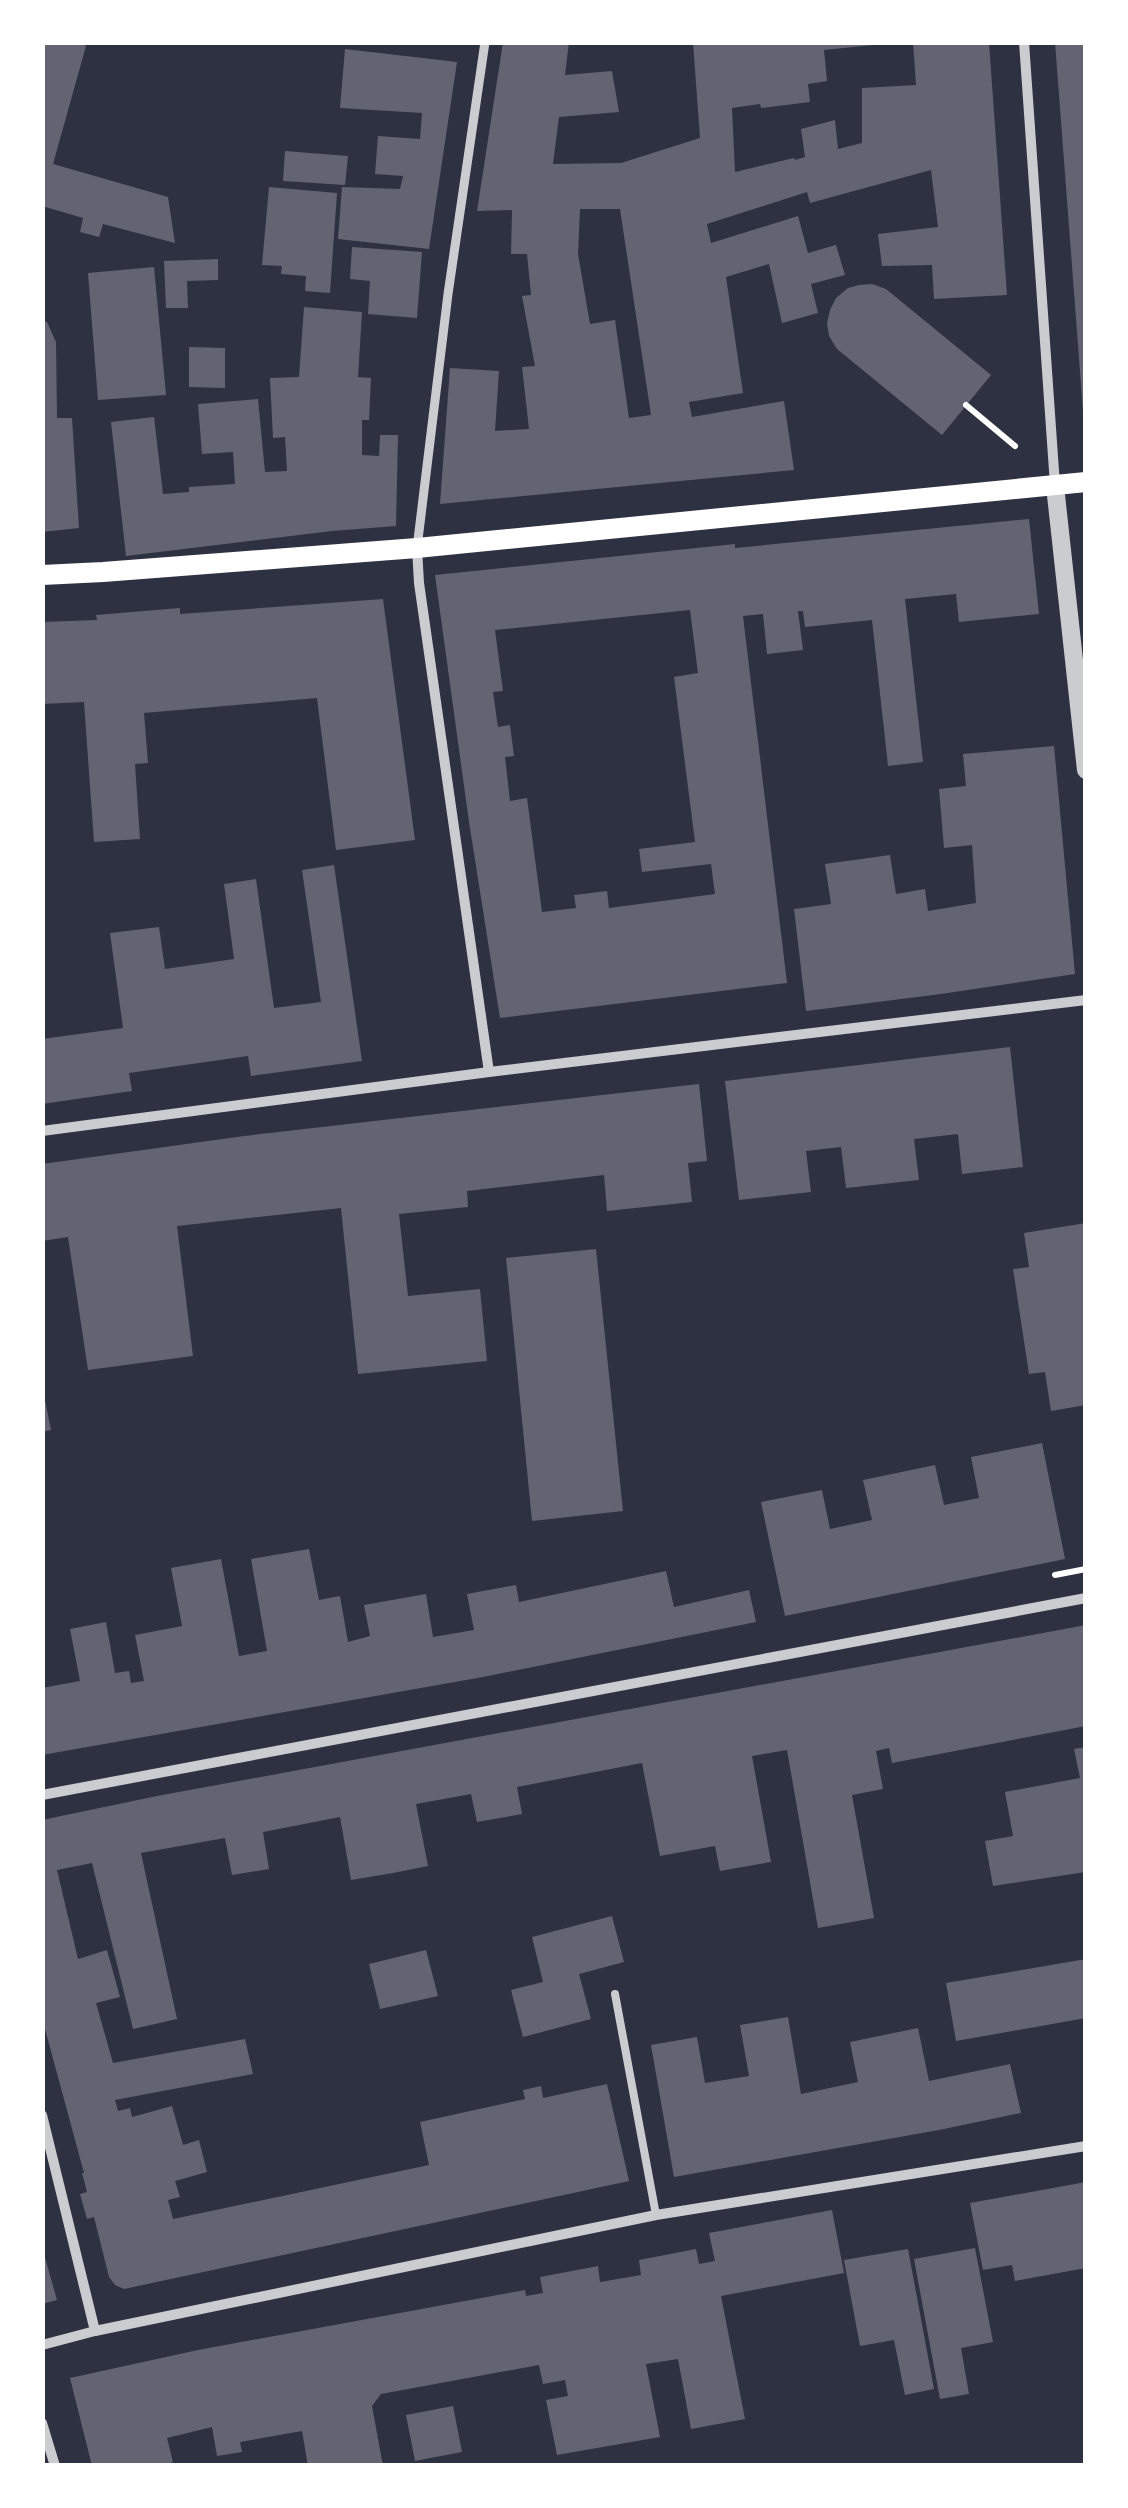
<svg xmlns="http://www.w3.org/2000/svg" width="1128" height="2508" font-family="Overpass,sans-serif">
<style>
.building{fill:#626471;fill-rule:evenodd}
.lines{fill:none;stroke-linecap:round;stroke-linejoin:round}
.path{stroke:#fff;stroke-width:6}
.service{stroke:#caccd0;stroke-width:8}
.pedestrian{stroke:#caccd0;stroke-width:9}
.minor{stroke:#caccd0;stroke-width:10}
.tertiary{stroke:#caccd0;stroke-width:18}
.secondary{stroke:#fff;stroke-width:20}
</style>
<rect width="100%" height="100%" fill="#2d3142"/>
<g class="building">
<path d="M42,42H80L86,46L53,164L168,197L175,243L103,224L99,237L80,232L83,218L42,206Z"/>
<path d="M503,42H569L565,75L612,71L619,112L559,117L553,164L621,163L700,138L693,42H873V45L824,50L827,81L808,84L810,102L761,108L760,104L732,108L735,172L794,158L795,160L805,157L801,129L835,120L838,149L862,143V88L916,85L913,42H989L1007,295L934,299L932,265L882,266L878,234L938,227L931,170L810,203L807,192L707,224L711,243L798,216L808,253L836,245L845,275L811,284L818,313L782,323L769,264L726,277L743,393L689,402L692,417L784,401L794,470L440,504L450,368L499,371L495,431L529,429L522,367L535,366L522,296L531,295L527,254H511L512,210L477,211ZM580,209H620L651,415L629,418L615,320L590,324L578,254Z"/>
<path d="M1055,42H1086V411H1083Z"/>
<path d="M345,49L457,62L429,249L338,239L342,187L400,189L403,176L375,174L378,136L420,139L422,113L340,108Z"/>
<path d="M285,151L348,156L345,185L283,181Z"/>
<path d="M269,187L337,193L330,293L305,291L306,276L281,274L282,266L262,265Z"/>
<path d="M352,247L422,252L417,318L368,314L370,281L350,279Z"/>
<path d="M218,259V280L187,281L188,308H166L164,261Z"/>
<path d="M154,267L166,395L98,400L88,273Z"/>
<path d="M872,284L886,289L991,375L942,435L837,349L829,336L827,323L830,310L836,298L848,288L859,285Z"/>
<path d="M304,307L362,312L358,377L371,378L369,420H362V455L379,456L380,435H398L396,526L332,531L126,556L111,422L154,417L163,494L189,492V487L235,484L233,452L202,454L198,404L258,399L265,472L287,471L285,437L273,438L270,378L299,377Z"/>
<path d="M42,321L47,322L56,342L57,418H72L79,528L42,532Z"/>
<path d="M189,347L225,348V388L189,387Z"/>
<path d="M1029,519L1039,614L959,622L956,594L905,599L923,762L888,766L872,620L805,627L803,611H798L803,650L767,654L763,614L743,616L787,983L500,1018L469,822L435,575L735,544V548ZM690,610L698,673L674,677L695,842L639,849L642,872L711,864L715,894L609,908L607,891L574,895L576,908L542,912L527,798L510,801L505,757L514,756L510,725L498,727L493,692L503,691L495,630Z"/>
<path d="M383,599L415,840L336,850L317,698L144,713L148,763L135,764L140,839L94,842L84,702L42,704V622L97,620L96,615L180,608V614Z"/>
<path d="M1054,746L1075,974L941,994L806,1011L794,909L831,904L825,864L890,855L896,894L925,889L928,911L976,903L972,845L944,848L939,789L966,786L963,754Z"/>
<path d="M334,865L362,1061L251,1076L248,1056L129,1073L132,1091L42,1104V1039L123,1028L110,933L159,927L165,969L234,959L224,884L256,879L274,1008L321,1002L302,870Z"/>
<path d="M1010,1047L1023,1167L962,1174L958,1134L914,1139L919,1180L846,1188L841,1147L806,1151L811,1192L739,1200L725,1081Z"/>
<path d="M699,1084L707,1161L688,1163L692,1202L607,1211L604,1175L467,1191L468,1207L399,1214L408,1296L480,1289L487,1361L358,1374L341,1208L177,1226L193,1356L88,1370L68,1237L42,1241V1164L244,1136Z"/>
<path d="M1086,1223V1405L1051,1411L1045,1372L1029,1374L1013,1269L1029,1267L1024,1233Z"/>
<path d="M596,1249L623,1511L532,1521L506,1258Z"/>
<path d="M42,1395H44L51,1430L42,1432Z"/>
<path d="M1042,1443L1065,1559L785,1616L761,1502L822,1490L830,1529L872,1520L863,1480L935,1465L944,1505L979,1498L971,1457Z"/>
<path d="M309,1549L319,1600L340,1596L348,1642L370,1636L364,1605L426,1594L433,1637L474,1630L467,1594L516,1585L519,1602L666,1571L674,1607L749,1590L756,1622L483,1677L42,1755V1688L80,1681L70,1629L106,1622L115,1673L129,1671L131,1683L144,1681L135,1635L182,1626L171,1568L221,1559L239,1656L267,1651L251,1559Z"/>
<path d="M1086,1625V1726L892,1763L889,1748L876,1751L883,1789L852,1795L874,1918L818,1928L787,1750L752,1756L771,1862L720,1871L715,1846L660,1856L642,1763L517,1787L522,1814L477,1822L471,1794L416,1804L428,1866L393,1873L351,1880L340,1817L263,1832L269,1869L232,1875L225,1838L141,1853L177,2019L133,2029L92,1863L57,1870L78,1959L107,1950L120,1997L96,2003L113,2063L245,2039L253,2074L115,2100L118,2111L130,2108L132,2117L172,2106L183,2145L199,2140L207,2172L175,2181L180,2197L168,2200L173,2219L429,2165L420,2122L525,2099L523,2090L541,2086L543,2098L607,2084L629,2181L124,2289L115,2285L109,2277L94,2217L87,2219L80,2194L87,2192L82,2173H84L42,2018V1820L157,1796Z"/>
<path d="M1086,1747V1872L993,1886L985,1841L1013,1836L1005,1792L1080,1778L1074,1749Z"/>
<path d="M612,1916L624,1962L579,1974L591,2019L523,2037L511,1990L543,1982L532,1937Z"/>
<path d="M426,1950L438,1996L380,2009L369,1964Z"/>
<path d="M1086,1959V2018L956,2041L946,1983Z"/>
<path d="M788,2017L801,2094L858,2082L850,2042L918,2028L929,2081L1010,2064L1021,2113L939,2130L674,2177L651,2045L697,2037L705,2083L749,2076L740,2025Z"/>
<path d="M1086,2182V2268L1015,2281L1012,2265L983,2270L970,2203Z"/>
<path d="M832,2210L844,2273L721,2296L745,2419L691,2429L678,2359L646,2364L660,2437L557,2455L546,2400L568,2396L565,2380L543,2384L539,2365L381,2394L372,2406L383,2466H308L302,2431L240,2442L242,2452L217,2456L212,2427L167,2438L173,2462L163,2466H92L70,2378L198,2350L525,2290L526,2296L543,2293L540,2277L598,2266L600,2282L641,2275L639,2260L696,2249L699,2264L715,2261L709,2233Z"/>
<path d="M975,2248L993,2342L961,2348L969,2394L940,2399L914,2259Z"/>
<path d="M908,2249L934,2389L905,2395L894,2340L860,2346L844,2260Z"/>
<path d="M44,2254L57,2300L42,2304V2255Z"/>
<path d="M453,2406L462,2452L415,2461L406,2415Z"/>
</g>
<g class="lines">
<g class="path">
<path d="M966,405L1015,446"/>
<path d="M1055,1575L1086,1569"/>
</g>
<path class="service" d="M615,1994L656,2215"/>
<path class="pedestrian" d="M417,548L448,294L485,42"/>
<g class="minor">
<path d="M1024,42L1055,485"/>
<path d="M417,548L419,583L489,1072"/>
<path d="M42,1131L489,1072L1086,1000"/>
<path d="M42,1795L1086,1598"/>
<path d="M42,2115L95,2331"/>
<path d="M42,2345L95,2331L656,2215L1086,2146"/>
<path d="M42,2423L55,2466"/>
</g>
<path class="tertiary" d="M1055,486L1086,770"/>
<path class="secondary" d="M42,575L103,572L417,548L1086,482"/>
</g>
<rect width="1128" height="2508" fill="none" stroke="#ffffff" stroke-width="90"/>
</svg>
